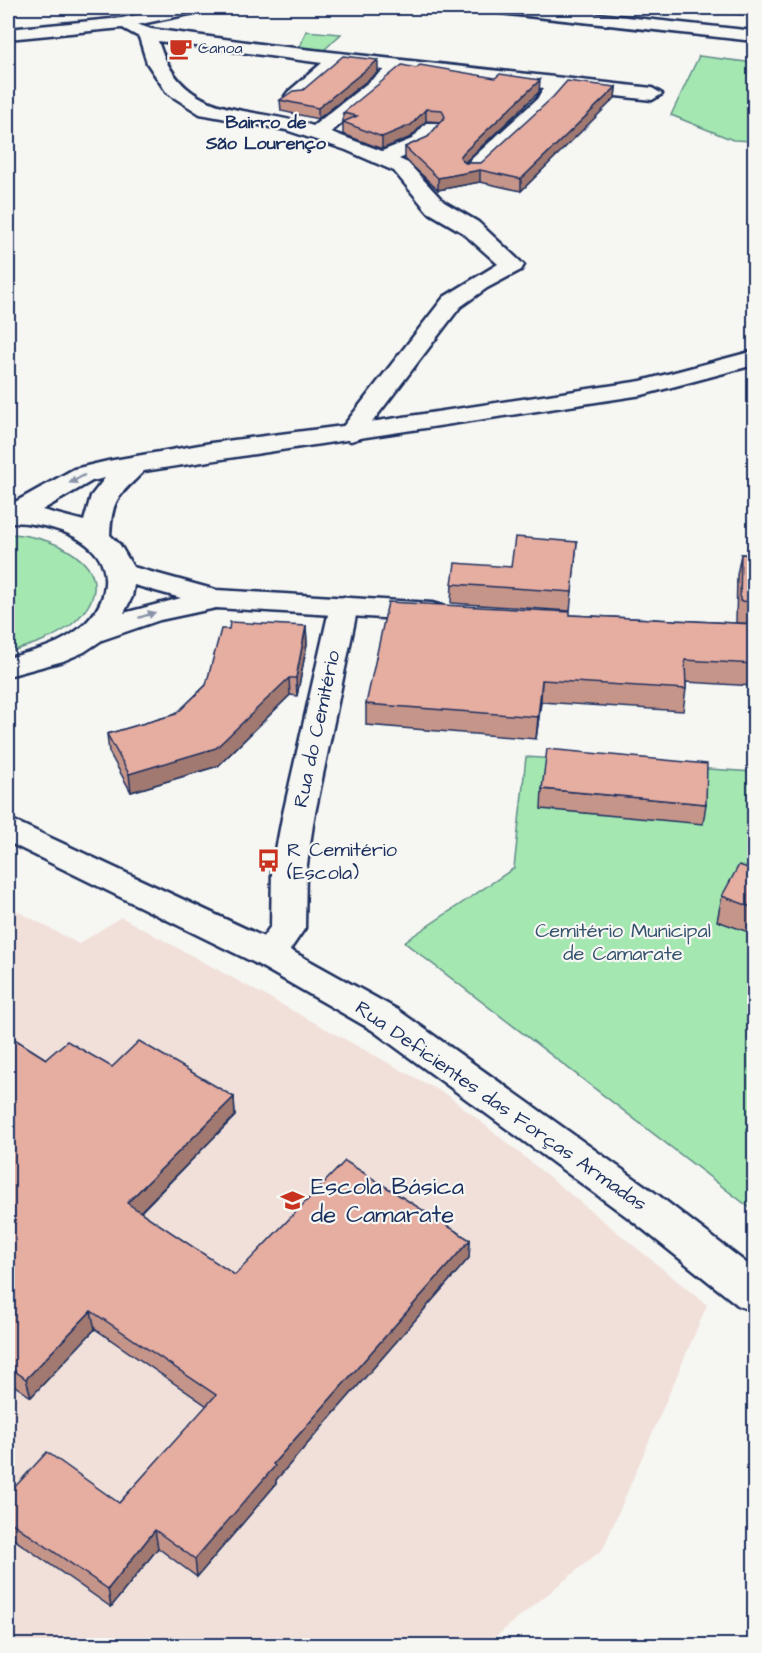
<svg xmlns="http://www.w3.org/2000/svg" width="762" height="1653" font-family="'Architects Daughter',sans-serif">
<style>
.built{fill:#f1e0da}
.green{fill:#a4e7b1;stroke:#608b88;stroke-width:1.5}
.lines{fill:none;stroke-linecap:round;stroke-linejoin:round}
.street-casing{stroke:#1b2f5e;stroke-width:5}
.secondary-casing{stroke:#1b2f5e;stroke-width:5}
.highway-casing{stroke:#1b2f5e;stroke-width:5}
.street{fill:#f6f6f2;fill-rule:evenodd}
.secondary{fill:#f6f6f2;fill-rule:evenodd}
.highway{fill:#f6f6f2;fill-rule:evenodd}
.wall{fill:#c6958a;stroke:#1b2f5e;stroke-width:1.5}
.shaded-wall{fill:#a17971;stroke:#1b2f5e;stroke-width:1.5}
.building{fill:#e6ada1;stroke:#1b2f5e;stroke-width:1.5}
.oneway{fill:#8892a8}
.labels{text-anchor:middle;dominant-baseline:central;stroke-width:4.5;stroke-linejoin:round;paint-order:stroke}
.far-poi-label{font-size:16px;fill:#1b2f5e;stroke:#f6f6f2;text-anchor:start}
.far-neighbourhood-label{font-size:18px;font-weight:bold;fill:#1b2f5e;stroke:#f6f6f2}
.street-label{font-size:20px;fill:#1b2f5e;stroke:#f6f6f2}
.poi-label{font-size:20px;fill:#1b2f5e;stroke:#f6f6f2;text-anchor:start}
.park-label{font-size:20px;fill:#36546f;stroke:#f6f6f2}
.near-poi-label{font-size:24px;fill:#1b2f5e;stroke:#f6f6f2;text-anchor:start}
</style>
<rect width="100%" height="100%" fill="#f6f6f2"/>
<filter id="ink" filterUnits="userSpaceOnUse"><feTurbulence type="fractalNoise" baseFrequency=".0167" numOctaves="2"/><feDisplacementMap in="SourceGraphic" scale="12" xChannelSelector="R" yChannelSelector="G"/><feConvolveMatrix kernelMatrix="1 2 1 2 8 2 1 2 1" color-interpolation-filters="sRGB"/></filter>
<g filter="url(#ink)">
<path class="built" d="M8,906L79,944L121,917L449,1096L707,1305L603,1549L485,1645H8Z"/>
<g class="green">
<path d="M306,31L341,34L324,50L300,47Z"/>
<path d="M699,56L754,63V141L733,140L671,115Z"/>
<path d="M8,534C59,535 132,573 71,625C53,639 29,646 8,652Z"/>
<path d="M526,757L754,772V1211L404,942L514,868Z"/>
</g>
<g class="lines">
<defs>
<g id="street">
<path d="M128,21L151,29L268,45L652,88L662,94L652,100L562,90L551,107L479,173H465L462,169L465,165L537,99L544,88L404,72L331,132L382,151L412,139L426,123H440L443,127L426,147L399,159L408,163L444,202L478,222L524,265L521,270L487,288L460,307L360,438L351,441L342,438L338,433L444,297L498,264L462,232L428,212L394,171L346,150L286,130L200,114L167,93L147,63L139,37L119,26ZM158,41L322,63L288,92L285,96L288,100H302L342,65L384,70L313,126C247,104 184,122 158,41Z"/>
<path d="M344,597L354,600L358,606L314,818L306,871L305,928L281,963L268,967L255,963L250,954L271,926L272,871L282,818L330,606L334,600Z"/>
</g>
<g id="secondary">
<path d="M170,8H202L199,12L122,28L8,39V29L122,18Z"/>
<path d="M754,351V365L642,395L144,471C119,496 112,497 110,535L120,545L133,567L216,590L432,603L442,606L447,612L442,618L432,621L216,608L160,620L102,640L84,652L63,661L8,676V658C30,652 53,647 72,634C86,625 101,609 104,591C115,539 48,522 8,522V506L74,469L108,461L211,443L351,425L641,381ZM105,478L91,496L84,521L42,510L92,481ZM134,585L181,598L124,613L132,597Z"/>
<path d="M8,818L281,945L398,1010L658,1195L754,1269V1311L739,1306L630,1219L372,1030L255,963L8,842Z"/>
</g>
<g id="highway">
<path d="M491,8H544L754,31V41L500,13Z"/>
<path d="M730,8H754V14L733,12Z"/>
</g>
</defs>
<use href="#street" class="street-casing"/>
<use href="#secondary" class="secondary-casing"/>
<use href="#highway" class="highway-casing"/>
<use href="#street" class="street"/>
<use href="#secondary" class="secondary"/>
<use href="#highway" class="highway"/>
</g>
<g class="wall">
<path d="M378,72L318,119L281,111L280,100L303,90Z"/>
<path d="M616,87L615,98L521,191L480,182L438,190L405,159V147L428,137L441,122L426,121L411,137L382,149L343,134V113L539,92L465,162V163H481Z"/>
<path d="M577,542L570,611L451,603L452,584L511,567Z"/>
<path d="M741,554L754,555V624L736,623L737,575Z"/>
<path d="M570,615L754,624V686L686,682V689L683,711L541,702L536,739L366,725V704Z"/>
<path d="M306,626L307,644L297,696L290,695L218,766L131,792L109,752L107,734L176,714L206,685Z"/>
<path d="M542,789L706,804L703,824L541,809Z"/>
<path d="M754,870V934L717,921L722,896Z"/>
<path d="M8,1035L46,1059L112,1067L234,1097L235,1116L141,1212L235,1275L470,1240L469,1258L276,1480V1484L197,1577L158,1548L111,1607L8,1535V1486L12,1490L119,1503L207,1406L95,1329L31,1397L8,1381Z"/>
</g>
<g class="shaded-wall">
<path d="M378,60V72L318,119V108Z"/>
<path d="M540,80L539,92L463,164L460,157L464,152Z"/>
<path d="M616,87L615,98L521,191V179Z"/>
<path d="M426,109V121L411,137L382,149V137Z"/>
<path d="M480,170V182L438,190V178Z"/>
<path d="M306,626L307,644L297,696L296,678Z"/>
<path d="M289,678L290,695L218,766L131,792L129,774Z"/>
<path d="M542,680L541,702L536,739L538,717Z"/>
<path d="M234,1097L235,1116L130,1222L127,1203Z"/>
<path d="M470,1240L469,1258L276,1480V1484L197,1577L195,1559L273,1464Z"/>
<path d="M91,1311L95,1329L31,1397L26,1379Z"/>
<path d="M155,1530L158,1548L111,1607L108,1589Z"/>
</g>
<g class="building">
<path d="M343,56L378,60L318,108L280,100L293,91L303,90Z"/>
<path d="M402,65L416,68L420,65L495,78L500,74L540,80L464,152L460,157L465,163H481L553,97L567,81L616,87L521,179L480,170L438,178L405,147L428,137L445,117L442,110L426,109L411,125L382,137L343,122L357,116L343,113Z"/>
<path d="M515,537L577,542L572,592L452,584L455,563L511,567Z"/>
<path d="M741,554L754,555V602L740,601Z"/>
<path d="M388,602L570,612V615L754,624V664L685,660L686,689L542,680L538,717L366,704Z"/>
<path d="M230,622L306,626L296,678H289L216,748L129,774L107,734L176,714L206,685L221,629H229Z"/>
<path d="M547,749L707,764L706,804L542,789Z"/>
<path d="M739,865L754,870V908L722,896Z"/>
<path d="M8,1035L46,1059L67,1041L112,1067L139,1041L234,1097L127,1203L235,1275L345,1161L470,1240L273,1464L275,1466L195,1559L155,1530L108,1589L8,1520V1486L12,1490L47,1452L119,1503L216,1395L91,1311L26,1379L8,1366Z"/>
</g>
<defs><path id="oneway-solid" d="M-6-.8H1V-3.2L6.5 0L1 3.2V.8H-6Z" transform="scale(1.5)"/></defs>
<g class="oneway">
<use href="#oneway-solid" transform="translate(77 479) rotate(152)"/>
<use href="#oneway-solid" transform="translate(147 615) rotate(-18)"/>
</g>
</g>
<defs>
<symbol id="cafe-bare" viewBox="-9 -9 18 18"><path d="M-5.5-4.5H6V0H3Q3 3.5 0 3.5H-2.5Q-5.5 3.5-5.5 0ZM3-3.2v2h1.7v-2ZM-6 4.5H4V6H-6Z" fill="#c8321e" stroke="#f6f6f2" stroke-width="2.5" paint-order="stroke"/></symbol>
<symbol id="bus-bare" viewBox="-9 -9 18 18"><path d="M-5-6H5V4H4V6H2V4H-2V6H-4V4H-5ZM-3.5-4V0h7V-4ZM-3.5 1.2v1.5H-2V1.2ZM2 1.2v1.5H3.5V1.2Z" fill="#c8321e" stroke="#f6f6f2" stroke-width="2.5" paint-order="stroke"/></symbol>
<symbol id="school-bare" viewBox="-9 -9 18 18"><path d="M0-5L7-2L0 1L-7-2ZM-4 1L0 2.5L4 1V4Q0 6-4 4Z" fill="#c8321e" stroke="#f6f6f2" stroke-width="2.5" paint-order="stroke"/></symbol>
</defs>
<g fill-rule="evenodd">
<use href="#cafe-bare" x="164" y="32" width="33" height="33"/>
<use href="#bus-bare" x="252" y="844" width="33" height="33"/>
<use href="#school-bare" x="276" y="1184" width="33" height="33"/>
</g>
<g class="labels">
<g class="far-poi-label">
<text x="198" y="48">Canoa</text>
</g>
<g class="far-neighbourhood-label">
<text x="266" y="122">Bairro de<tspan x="266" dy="21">São Lourenço</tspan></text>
</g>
<g class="street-label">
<text transform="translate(317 729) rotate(-78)">Rua do Cemitério</text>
<text transform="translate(501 1106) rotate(35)">Rua Deficientes das Forças Armadas</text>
</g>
<g class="poi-label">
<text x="287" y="850">R Cemitério<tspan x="287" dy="23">(Escola)</tspan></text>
</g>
<g class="park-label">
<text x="623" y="931">Cemitério Municipal<tspan x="623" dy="23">de Camarate</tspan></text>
</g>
<g class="near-poi-label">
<text x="311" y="1187">Escola Básica<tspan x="311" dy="28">de Camarate</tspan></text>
</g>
</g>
<rect width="762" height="1653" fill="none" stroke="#f6f6f2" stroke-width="30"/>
<rect x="15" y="15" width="732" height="1623" fill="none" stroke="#1b2f5e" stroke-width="2" filter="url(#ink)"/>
</svg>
